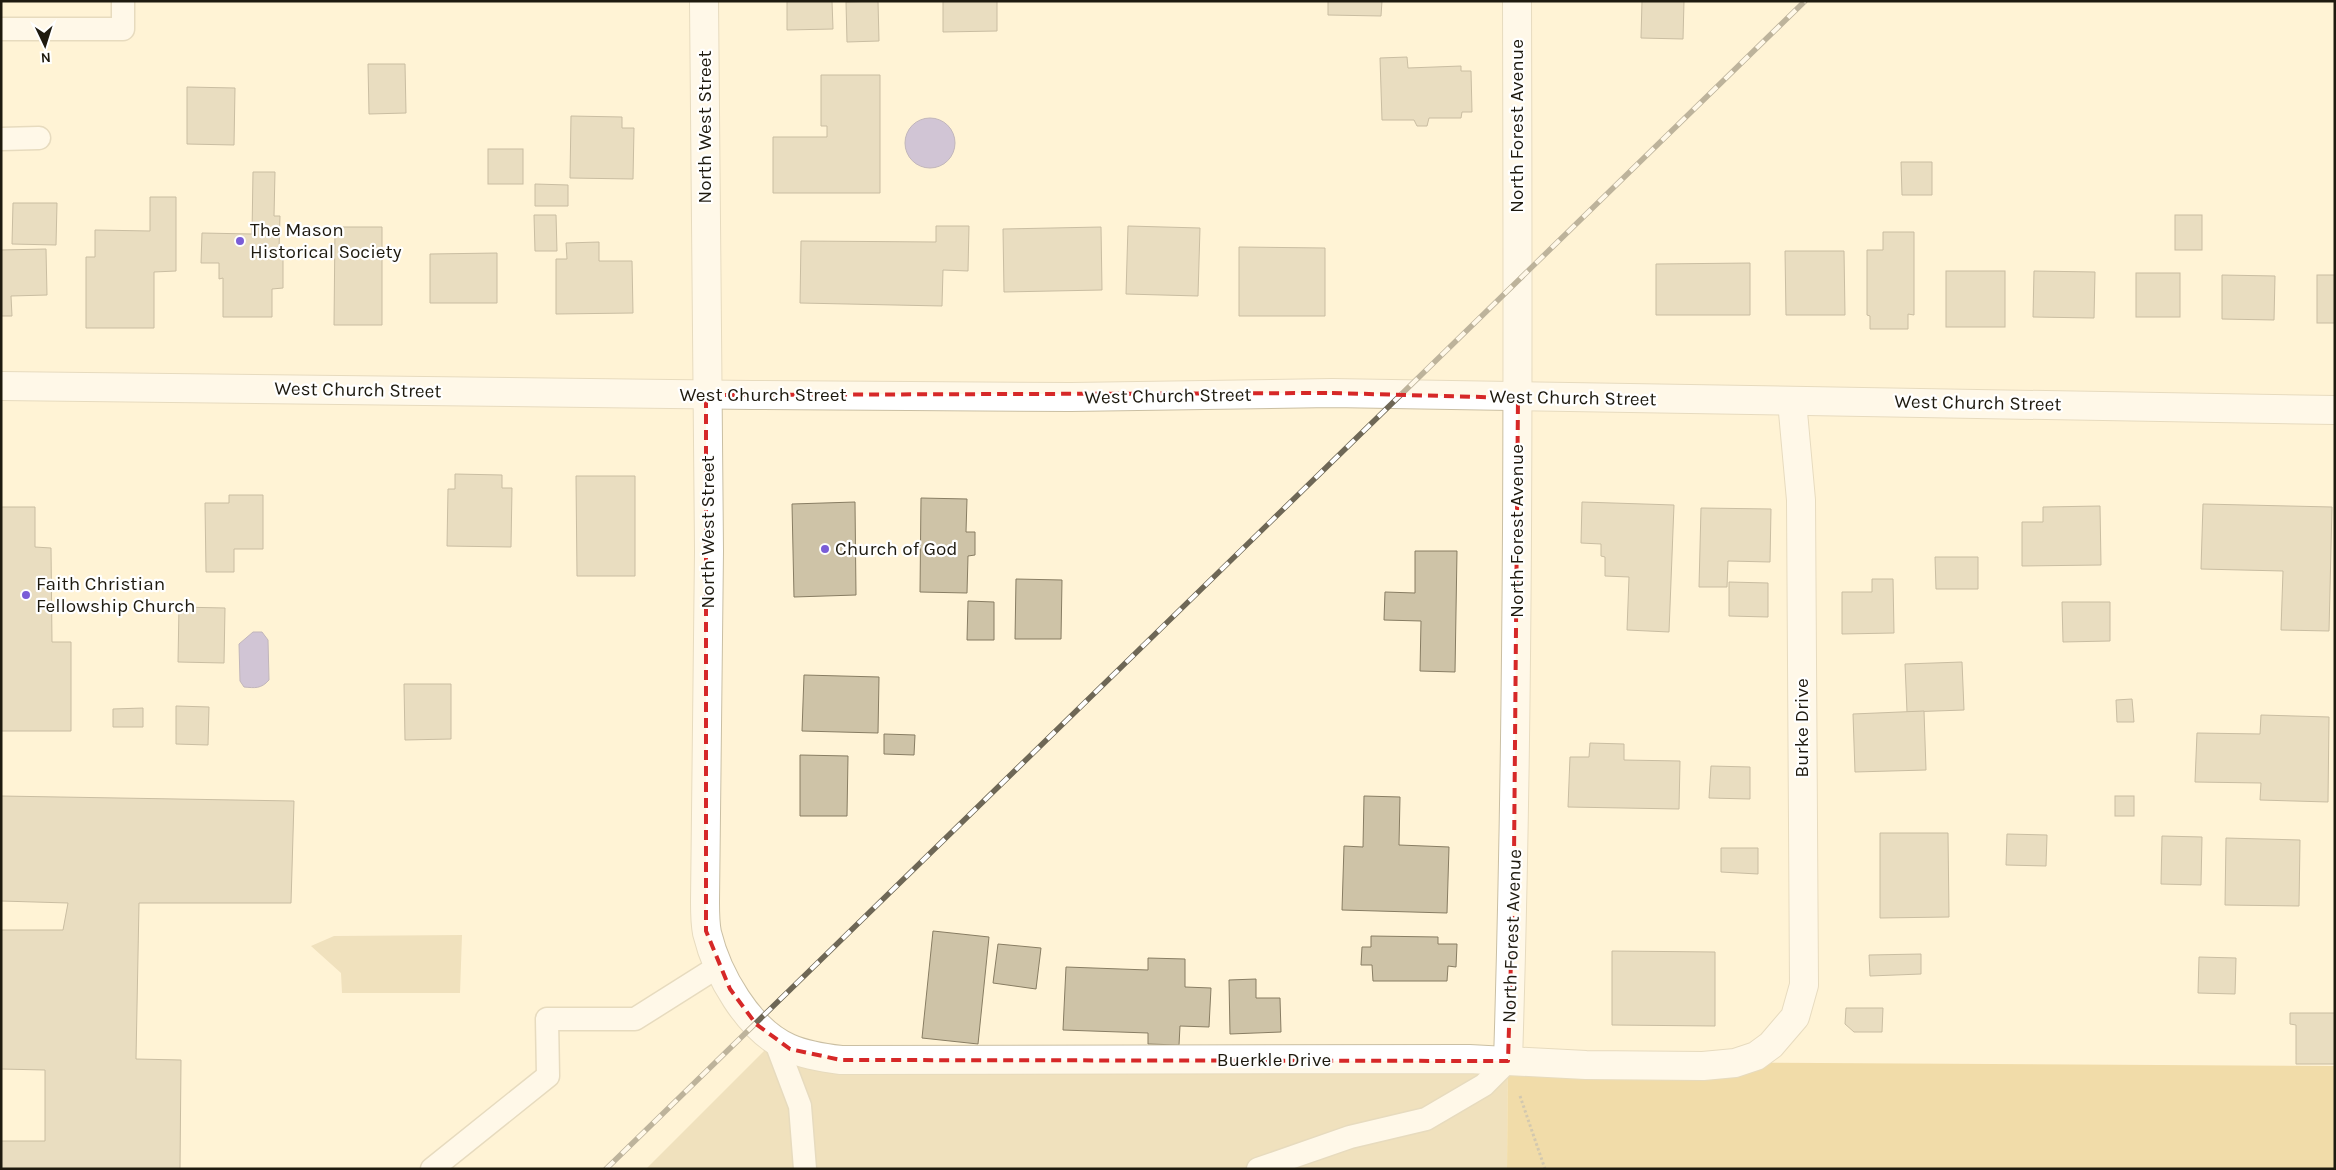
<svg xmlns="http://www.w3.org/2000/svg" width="2336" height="1170" font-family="Karla,sans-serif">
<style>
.green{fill:#decc9f}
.forest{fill:#e0c274}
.water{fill:#9a8fd6;stroke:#756c9a}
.building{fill:#cec3a7;stroke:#887d63}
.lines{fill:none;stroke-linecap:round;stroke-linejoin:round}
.service-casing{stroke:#cabfa3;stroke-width:25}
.minor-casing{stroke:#cabfa3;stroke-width:30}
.path{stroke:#9e9681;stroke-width:3;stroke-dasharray:2.5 2.5;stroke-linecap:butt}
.service{stroke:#fff;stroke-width:22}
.minor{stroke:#fff;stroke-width:28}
.rail-casing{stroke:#6e6756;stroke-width:5.5}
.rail{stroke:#fff;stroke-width:4;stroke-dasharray:11;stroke-linecap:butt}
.marked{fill:none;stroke:#d62828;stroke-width:4;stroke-dasharray:10 6;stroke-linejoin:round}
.poi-dot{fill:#7a5dd7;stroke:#fff;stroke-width:2}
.labels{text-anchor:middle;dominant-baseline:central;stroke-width:4.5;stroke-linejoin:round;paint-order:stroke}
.street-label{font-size:19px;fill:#1e1a0f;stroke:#fff}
.poi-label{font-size:19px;fill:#1e1a0f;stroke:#fff;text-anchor:start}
</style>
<rect width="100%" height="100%" fill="#fff3d6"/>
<g class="green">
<path d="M462,935L460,993H342L341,973L311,946L334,936Z"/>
<path d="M775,1040L841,1060L1508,1061L1507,1169H646Z"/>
</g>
<path class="forest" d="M1508,1061L2335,1066V1169H1507Z"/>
<g class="water">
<circle cx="930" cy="143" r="25"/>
<path d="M253,632H262L268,640L269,680C261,689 255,688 244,687L240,681L239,644Z"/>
</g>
<g class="building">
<path d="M787,1H832L833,29L787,30Z"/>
<path d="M878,1L879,41L847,42L846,2Z"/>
<path d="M943,1H997V31L943,32Z"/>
<path d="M1328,1H1382L1381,16L1328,15Z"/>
<path d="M1642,1H1684L1683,39L1641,38Z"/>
<path d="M1407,57L1408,68L1461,66V71H1471L1472,112H1462L1461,118H1429L1427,126H1417L1414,120H1382L1380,58Z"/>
<path d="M368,64H405L406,113L369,114Z"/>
<path d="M821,75H880V193H773V137H827V126H821Z"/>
<path d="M187,87L235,88L234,145L187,144Z"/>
<path d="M571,116L622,117V128H634L633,179L570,178Z"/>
<rect x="488" y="149" width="35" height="35"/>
<path d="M1901,162H1932V195H1902Z"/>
<path d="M253,172H275L274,216H280L279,248H283V288L272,289V317H223V278L219,279V263H201L202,233L252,234Z"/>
<path d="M535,184L568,185V206H535Z"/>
<path d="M150,197H176V271L154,272V328H86V257H95V230L150,231Z"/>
<path d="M13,203H57L56,245L12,244Z"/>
<path d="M534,215H556L557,251H535Z"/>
<rect x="2175" y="215" width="27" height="35"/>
<path d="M936,226H969L968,271L943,270L942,306L800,303L801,241L936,242Z"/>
<path d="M1128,226L1200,228L1198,296L1126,294Z"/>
<path d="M335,227H382V325H334Z"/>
<path d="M1101,227L1102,290L1004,292L1003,229Z"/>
<path d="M1883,232H1914V315L1908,314V329H1870V316L1867,315V250H1883Z"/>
<path d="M599,242V261H632L633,313L556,314V259H567L566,243Z"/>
<path d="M1239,247L1325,248V316H1239Z"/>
<path d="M46,249L47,295L11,296L12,316H1V250Z"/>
<path d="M1785,251H1844L1845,315H1786Z"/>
<path d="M497,253V303H430V254Z"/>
<path d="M1750,263V315H1656V264Z"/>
<rect x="1946" y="271" width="59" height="56"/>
<path d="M2034,271L2095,272L2094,318L2033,317Z"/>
<rect x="2136" y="273" width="44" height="44"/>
<path d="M2222,275L2275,276L2274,320L2222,319Z"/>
<rect x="2317" y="275" width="18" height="48"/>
<path d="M455,474L502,475V488H512L511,547L447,546L448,489H455Z"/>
<path d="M576,476H635V576H577Z"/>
<path d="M229,495H263V549H234V572H206L205,503H229Z"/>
<path d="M921,498L967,499L966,532H975V555L968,556L967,593L920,592Z"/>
<path d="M855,502L856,595L794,597L792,504Z"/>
<path d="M1582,502L1674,505L1669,632L1627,630L1629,577L1605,576V557L1601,556V544L1581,543Z"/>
<path d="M2203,504L2332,507L2329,631L2281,630L2283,571L2201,569Z"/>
<path d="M2100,506L2101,565L2022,566V522H2043V507Z"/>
<path d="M1,507H35V547L51,548L52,642H71V731H1Z"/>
<path d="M1701,508L1771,509L1770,562L1728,561L1727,587H1699Z"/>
<path d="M1415,551H1457L1455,672L1420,671L1421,621L1384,620L1385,592L1415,593Z"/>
<path d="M1935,557H1978V589H1936Z"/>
<path d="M1016,579L1062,580L1061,639H1015Z"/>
<path d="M1872,579H1893L1894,633L1842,634V592H1872Z"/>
<path d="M1729,582L1768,583V617L1729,616Z"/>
<path d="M968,601L994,602V640H967Z"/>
<path d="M2062,602H2110V641L2063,642Z"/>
<path d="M179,607L225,608L224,663L178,662Z"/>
<path d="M1962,662L1964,710L1907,712L1905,664Z"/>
<path d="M804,675L879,677L878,733L802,731Z"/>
<path d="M404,684H451V739L405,740Z"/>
<path d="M2132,699L2134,722H2117L2116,700Z"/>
<path d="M176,706L209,707L208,745L176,744Z"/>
<path d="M143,708V727H113V709Z"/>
<path d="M1924,711L1926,770L1855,772L1853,714Z"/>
<path d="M2261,715L2329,717L2328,802L2260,800L2261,783L2195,782L2197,733L2260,734Z"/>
<path d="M884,734L915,735L914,755L884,754Z"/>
<path d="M1590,743L1624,744V760L1680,761L1679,809L1568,807L1570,757H1589Z"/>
<path d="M800,755L848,756L847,816H800Z"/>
<path d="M1711,766L1750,767V799L1709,798Z"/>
<path d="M1,796L294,801L291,903H139L136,1059L181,1060L180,1169H1V1141H45V1070L1,1069V930H63L68,903L1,901Z"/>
<path d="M1364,796L1400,797L1399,845L1449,847L1447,913L1342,910L1344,846L1363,847Z"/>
<rect x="2115" y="796" width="19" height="20"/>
<path d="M1880,833H1948L1949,917L1880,918Z"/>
<path d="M2007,834L2047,835L2046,866L2006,865Z"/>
<path d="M2162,836L2202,837L2201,885L2161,884Z"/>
<path d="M2226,838L2300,840L2299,906L2225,905Z"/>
<path d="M1721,848H1758V874L1721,872Z"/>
<path d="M933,931L989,937L978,1044L922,1038Z"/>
<path d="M1371,936L1438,937V944H1457L1456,967L1448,966L1447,981H1373L1372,965H1361L1362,947H1371Z"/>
<path d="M998,944L1041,948L1036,989L993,983Z"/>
<path d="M1612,951L1715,952V1026L1612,1025Z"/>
<path d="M1921,954V974L1870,976L1869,955Z"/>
<path d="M2199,957L2236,958L2235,994L2198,993Z"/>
<path d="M1148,958L1185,959V987L1211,988L1209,1027L1180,1026L1179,1045L1148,1044V1033L1063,1030L1066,967L1148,970Z"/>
<path d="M1256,979V998H1280L1281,1032L1230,1034L1229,980Z"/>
<path d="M1846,1008H1883L1882,1032H1854L1845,1024Z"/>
<path d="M2290,1013H2335V1064H2296V1025L2290,1024Z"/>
</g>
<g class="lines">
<defs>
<g id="service">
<path d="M1,29H123V1"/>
<path d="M1,139L39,138"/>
<path d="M775,1040L800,1106L805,1169"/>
<path d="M432,1169L548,1076L547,1019H635L719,966"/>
<path d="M1258,1169L1350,1137L1426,1119L1484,1085L1508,1061"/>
</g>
<g id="minor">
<path d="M704,1L709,551L705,902C705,912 705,923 707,933C717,974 748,1030 789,1048C805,1055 824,1058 841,1060L1469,1059L1586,1065L1703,1066L1735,1063L1756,1056L1771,1045L1795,1017L1804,985L1801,500L1792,401"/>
<path d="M1,386L752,395L1071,397L1332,393L2335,410"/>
<path d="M1508,1061C1519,708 1518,355 1517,1"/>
</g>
</defs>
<use href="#service" class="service-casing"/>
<use href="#minor" class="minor-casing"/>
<path class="path" d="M1520,1096L1545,1169"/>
<use href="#service" class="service"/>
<use href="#minor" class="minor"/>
<defs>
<path id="rail" d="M606,1169L1805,1"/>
</defs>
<use href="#rail" class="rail-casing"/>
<use href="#rail" class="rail"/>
</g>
<path d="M0 0H2336V1170H0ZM1332,393L1518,398L1514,858L1508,1061L841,1060L790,1049L756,1024L730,989L706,931V395Z" fill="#fff3d6" fill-opacity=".55" fill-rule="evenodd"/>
<path class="marked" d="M1332,393L1518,398L1514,858L1508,1061L841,1060L790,1049L756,1024L730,989L706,931V395Z"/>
<g class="poi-dot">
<circle cx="240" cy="241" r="5"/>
<circle cx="825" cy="549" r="5"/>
<circle cx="26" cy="595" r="5"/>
</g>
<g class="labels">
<g class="street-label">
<text transform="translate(1517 126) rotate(-90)">North Forest Avenue</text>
<text transform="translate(705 127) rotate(-90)">North West Street</text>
<text transform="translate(358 390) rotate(1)">West Church Street</text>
<text x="763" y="395">West Church Street</text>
<text transform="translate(1168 396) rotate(-1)">West Church Street</text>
<text transform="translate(1573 398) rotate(1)">West Church Street</text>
<text transform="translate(1978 403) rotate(1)">West Church Street</text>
<text transform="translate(1517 531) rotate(-90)">North Forest Avenue</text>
<text transform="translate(708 532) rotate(-90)">North West Street</text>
<text transform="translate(1802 728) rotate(-90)">Burke Drive</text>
<text transform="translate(1512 936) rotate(-88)">North Forest Avenue</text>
<text x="1274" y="1060">Buerkle Drive</text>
</g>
<g class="poi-label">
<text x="250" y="230">The Mason<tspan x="250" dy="22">Historical Society</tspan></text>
<text x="835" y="549">Church of God</text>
<text x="36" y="584">Faith Christian<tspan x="36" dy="22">Fellowship Church</tspan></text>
</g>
</g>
<rect width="2336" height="1170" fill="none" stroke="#1e1a0f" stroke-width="5"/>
<g transform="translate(45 45) rotate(176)" stroke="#ffffff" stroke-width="4" paint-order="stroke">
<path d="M0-4L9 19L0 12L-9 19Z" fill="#1e1a0f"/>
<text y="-8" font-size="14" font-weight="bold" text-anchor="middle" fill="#1e1a0f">N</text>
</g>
</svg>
